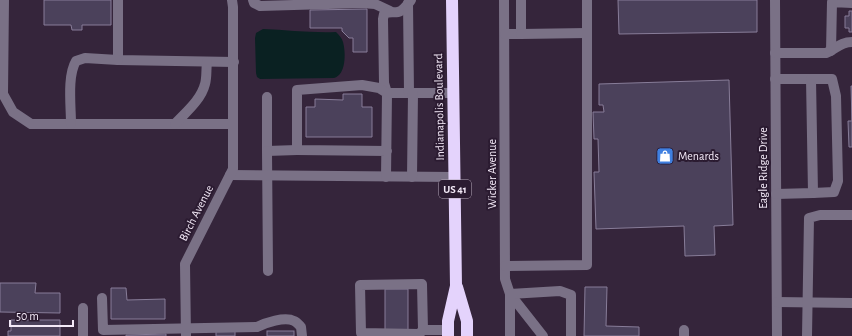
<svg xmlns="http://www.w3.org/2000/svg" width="852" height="336" font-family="'Alegreya Sans',sans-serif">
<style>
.water{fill:#0a2122}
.building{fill:#4b415b;stroke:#887d99}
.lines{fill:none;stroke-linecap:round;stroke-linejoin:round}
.minor{stroke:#7a7186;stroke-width:10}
.highway{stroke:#e4d3fc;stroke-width:12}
.labels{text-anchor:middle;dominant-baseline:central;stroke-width:4;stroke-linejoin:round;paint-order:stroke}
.shield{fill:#2b1b31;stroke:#b7abbc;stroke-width:1}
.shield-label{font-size:11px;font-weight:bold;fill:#f3e9f7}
.street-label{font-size:12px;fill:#f3e9f7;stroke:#2b1b31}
.poi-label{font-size:12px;fill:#f3e9f7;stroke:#2b1b31;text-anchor:start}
</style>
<rect width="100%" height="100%" fill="#35253b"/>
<path class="water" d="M263,29C287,30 311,33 336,32C339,35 342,38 343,42C346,53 346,75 334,78L260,79L257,77L256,73L255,38L256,33Z"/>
<g class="building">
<path d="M44,0H111V25H82V30H72L71,25H44Z"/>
<path d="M618,0H757V32L619,34Z"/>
<path d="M367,9V52H353V38H349L342,31V28H310V10Z"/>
<path d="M849,11H852V32H849V28H845V16H849Z"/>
<path d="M729,80L733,225L714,226L715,255L685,256L684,226L596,229L594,172H599L598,139H594L593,112H604L603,105H599V84Z"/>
<path d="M851,86H852V147H849L848,121H852Z"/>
<path d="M343,94H362V107H372V137H306V107H315V99L343,100Z"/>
<path d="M0,283H36L35,293H60V313L0,312Z"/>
<path d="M585,287H607L606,326L639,327V336H584Z"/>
<path d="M111,288H126L127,300L165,299V319H111Z"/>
<rect x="385" y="289" width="23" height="41"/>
<path d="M11,320H60V336H8V331H11Z"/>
<rect x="216" y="331" width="19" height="5"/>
<rect x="267" y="331" width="27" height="5"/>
<path d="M166,334V336H126V335Z"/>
</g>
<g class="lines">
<g class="minor">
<path d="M4,0L3,94L13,112L31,124H233"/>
<path d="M118,0V60L234,62"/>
<path d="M253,0L254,3L260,6L361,3L375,4L390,11"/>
<path d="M411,0C408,4 403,11 398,12C393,13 390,11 384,14L383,19L384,83L387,93H453"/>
<path d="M504,0L505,279L510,294L543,336"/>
<path d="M775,0L777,336"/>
<path d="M408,3L409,93"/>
<path d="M505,34H521V0"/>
<path d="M521,34L587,33"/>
<path d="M831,51L832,2L852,3"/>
<path d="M775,53H826C836,49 840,42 852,42"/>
<path d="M775,79H811L813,193L776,194"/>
<path d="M811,79H832L836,96L838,181L834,192L813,193"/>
<path d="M267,97V151L297,150"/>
<path d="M71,124C71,106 67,76 76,61L85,58L118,60"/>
<path d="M175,124C186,112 201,100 205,84C207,77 206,69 207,62"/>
<path d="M267,151L268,271"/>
<path d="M230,175L454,177"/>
<path d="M386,177L387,93L379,88L362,85L297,90V150L387,151"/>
<path d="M412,177L413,93"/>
<path d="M505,266L587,265V0"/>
<path d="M102,298L103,330L257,327C265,323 285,316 294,321C297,322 299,325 301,327L302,336"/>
<path d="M777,302L852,303"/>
<path d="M423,330L419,334L361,333L360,285L422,284L423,330H448"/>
<path d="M684,330V336"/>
<path d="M83,336V308"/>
<path d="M186,336L185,264L233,169V7L232,0"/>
<path d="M510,336V294L560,291L571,295V336"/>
<path d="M807,336L809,218L820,215H852"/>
</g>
<g class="highway">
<path d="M457,287L467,321V336"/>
<path d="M448,336V321L456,286L452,0"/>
</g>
</g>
<defs>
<symbol id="shop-square" viewBox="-11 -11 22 22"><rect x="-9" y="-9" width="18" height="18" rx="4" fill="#3f7fe0" stroke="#2b1b31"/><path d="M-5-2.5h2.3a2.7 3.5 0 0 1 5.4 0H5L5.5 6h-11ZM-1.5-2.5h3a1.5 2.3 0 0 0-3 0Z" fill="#fff"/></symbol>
</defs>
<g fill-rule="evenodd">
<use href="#shop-square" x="655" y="146" width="20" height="20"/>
</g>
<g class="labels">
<rect class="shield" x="439" y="180" width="32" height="18" rx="3"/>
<g class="shield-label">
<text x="455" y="189">US 41</text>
</g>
<g class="street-label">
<text transform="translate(439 107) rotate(-91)">Indianapolis Boulevard</text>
<text transform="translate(763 168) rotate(-90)">Eagle Ridge Drive</text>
<text transform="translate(492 174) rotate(-90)">Wicker Avenue</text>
<text transform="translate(196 213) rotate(-63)">Birch Avenue</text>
</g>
<g class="poi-label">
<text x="678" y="156">Menards</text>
</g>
</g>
<path d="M10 320v6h63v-6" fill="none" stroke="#f3e9f7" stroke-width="2"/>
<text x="16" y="320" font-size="12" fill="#f3e9f7" stroke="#2b1b31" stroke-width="3" paint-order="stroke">50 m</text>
</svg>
